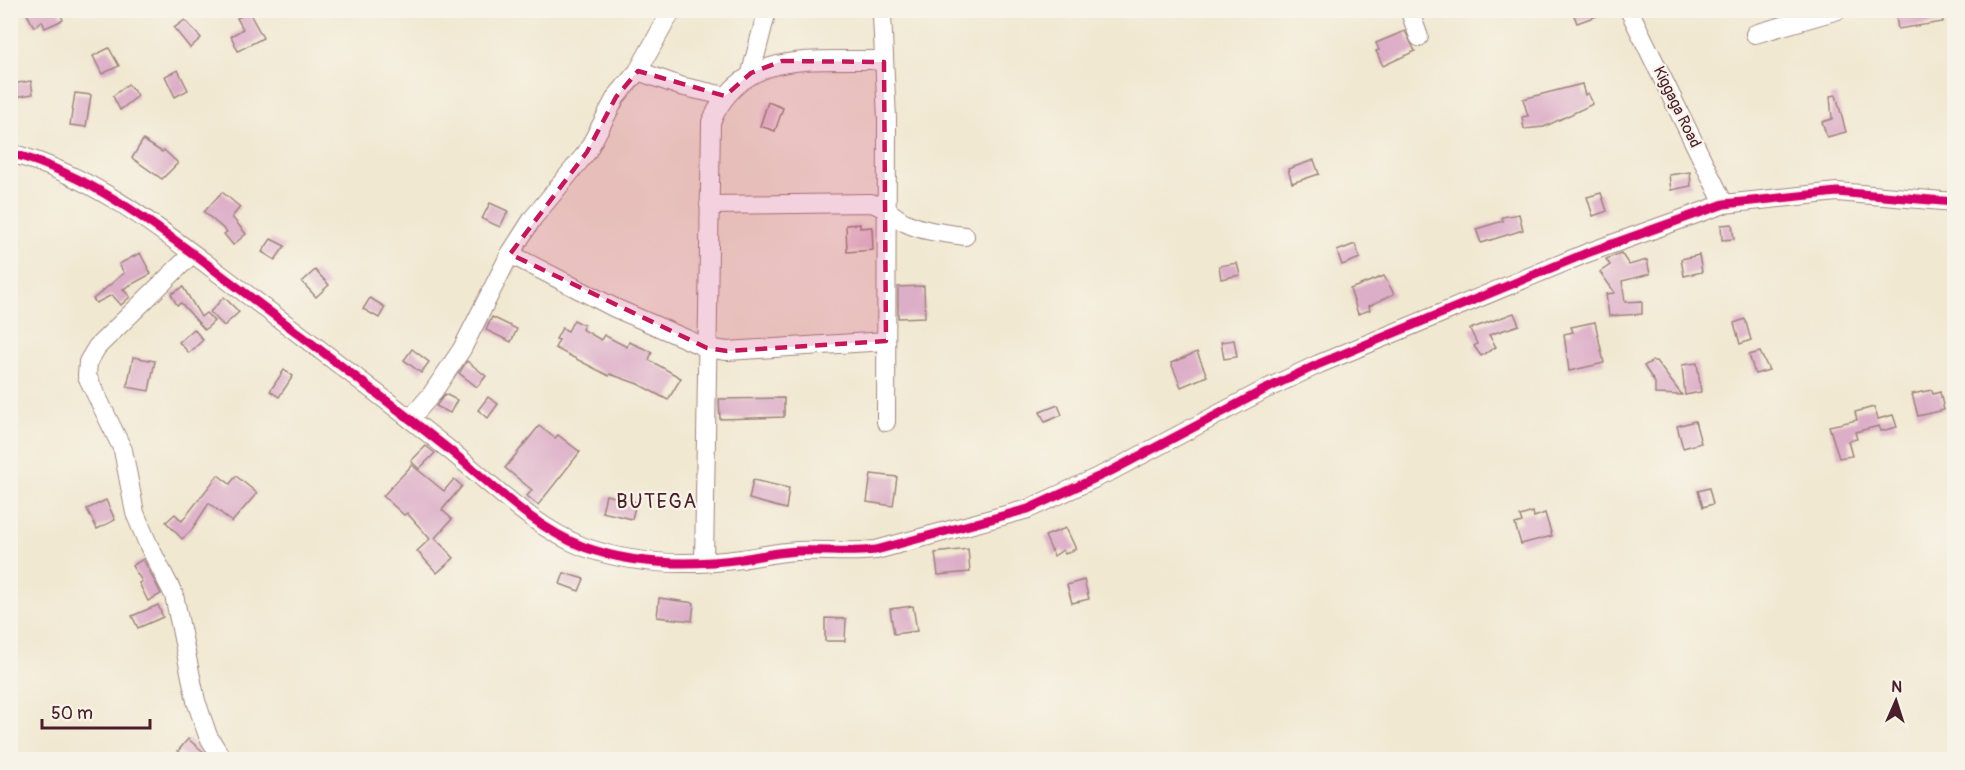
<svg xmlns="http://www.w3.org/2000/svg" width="1965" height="770" font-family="Pangolin,sans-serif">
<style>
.building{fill:#ddaec8}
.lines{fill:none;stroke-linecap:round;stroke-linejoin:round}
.minor-casing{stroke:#9e847e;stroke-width:20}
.minor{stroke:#fff;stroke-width:18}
.cycleway-casing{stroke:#f7f3e8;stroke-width:13}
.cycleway{stroke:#d6006c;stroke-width:9}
.marked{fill:#c2185b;fill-opacity:0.2;stroke:#c2185b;stroke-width:4.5;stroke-dasharray:12 8;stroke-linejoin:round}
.labels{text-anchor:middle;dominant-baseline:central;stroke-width:4.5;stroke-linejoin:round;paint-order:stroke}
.street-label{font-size:16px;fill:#4a1f2b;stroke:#f7f3e8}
.quarter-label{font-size:20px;letter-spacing:1.5px;fill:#4a1f2b;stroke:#f7f3e8}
</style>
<rect width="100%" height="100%" fill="#f7f3e8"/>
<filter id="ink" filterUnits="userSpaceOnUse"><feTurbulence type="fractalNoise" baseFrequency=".0167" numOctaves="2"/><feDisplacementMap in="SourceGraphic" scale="12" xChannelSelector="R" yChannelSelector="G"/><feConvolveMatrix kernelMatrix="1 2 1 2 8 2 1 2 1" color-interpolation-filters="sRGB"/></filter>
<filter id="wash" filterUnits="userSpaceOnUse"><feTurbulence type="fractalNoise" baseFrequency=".008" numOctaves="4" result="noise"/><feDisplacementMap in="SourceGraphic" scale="24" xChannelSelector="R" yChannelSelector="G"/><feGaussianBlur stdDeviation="1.35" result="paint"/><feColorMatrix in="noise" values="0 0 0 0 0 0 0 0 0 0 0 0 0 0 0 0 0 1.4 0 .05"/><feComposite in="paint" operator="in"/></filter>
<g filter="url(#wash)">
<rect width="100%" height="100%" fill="#f1e8d1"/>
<g id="blocks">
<g class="building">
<path d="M25,10H59L63,20L45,28L42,21L34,27Z"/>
<path d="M1572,10H1607L1608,12L1577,23Z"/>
<path d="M1895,10H1910V14L1941,10L1943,22L1898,29Z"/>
<path d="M249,12L263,38L238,51L231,36L243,29L237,18Z"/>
<path d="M185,20L201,38L190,48L174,28Z"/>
<path d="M1405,31L1415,51L1383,66L1376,51L1379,50L1376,43Z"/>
<path d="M109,48L119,66L102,74L93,56Z"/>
<path d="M178,70L188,90L175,97L165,76Z"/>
<path d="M31,81L33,94L10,98L11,84Z"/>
<path d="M128,84L138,96L120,110L113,96Z"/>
<path d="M1582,84L1585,95L1588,93L1593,104L1544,127L1524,129L1522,117L1528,116L1523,99Z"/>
<path d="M75,93L91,95L86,127L70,125Z"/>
<path d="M1836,95L1846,132L1827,137L1822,122L1832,119L1830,96Z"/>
<path d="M768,102L783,108L775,131L760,126Z"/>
<path d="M143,140L162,152L164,150L178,163L162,179L132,158Z"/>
<path d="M1314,160L1319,174L1292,183L1288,169Z"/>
<path d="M1690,172L1691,186L1671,190L1669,175Z"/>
<path d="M222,192L240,207L232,217L246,234L233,245L224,234L227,232L204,212Z"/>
<path d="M1601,193L1607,211L1593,216L1587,197Z"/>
<path d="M490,203L508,211L500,227L482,219Z"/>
<path d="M1519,214L1523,230L1481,243L1476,229L1503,221L1502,217Z"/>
<path d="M860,224V228L872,227L873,250L847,252L846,225Z"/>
<path d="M1732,224L1734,239L1722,240L1721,225Z"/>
<path d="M271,239L285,246L275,260L262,252Z"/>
<path d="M1355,244L1360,258L1342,265L1337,251Z"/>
<path d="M140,253L151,274L123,289L130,297L121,305L112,295L96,303L93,299L124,273L119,264Z"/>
<path d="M1621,253L1629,265L1647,260L1650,274L1622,281L1625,302L1642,301V314L1609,316L1606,294L1615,293L1600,272L1610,265L1606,259Z"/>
<path d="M1699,255L1702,272L1684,276L1681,259Z"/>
<path d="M1237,263L1240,275L1221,279L1219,266Z"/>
<path d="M315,270L329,285L316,297L302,282Z"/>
<path d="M1384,276L1394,294L1369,306L1370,310L1358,314L1350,289Z"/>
<path d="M924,286L925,317L898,318V287Z"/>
<path d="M183,287L201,317L206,313L214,321L205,330L181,303L177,305L171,294Z"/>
<path d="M224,297L239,312L224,326L210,312Z"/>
<path d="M370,298L385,307L379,318L363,309Z"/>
<path d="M1514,313L1519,325L1489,335L1496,347L1481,356L1474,346L1477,344L1470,329Z"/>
<path d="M492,317L517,329L511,342L486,330Z"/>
<path d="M1745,319L1751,340L1740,344L1734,323Z"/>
<path d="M574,320L584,325L582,329L601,340L604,335L627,347L629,342L652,352L649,360L681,378L668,400L638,384L610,374L609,376L555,348L559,340L556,339L562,328L568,331Z"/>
<path d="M1595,322L1604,363L1569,371L1564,334L1573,332L1571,327Z"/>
<path d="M194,329L203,340L189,353L179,342Z"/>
<path d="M1234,340L1237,357L1224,359L1221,342Z"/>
<path d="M412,349L429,362L421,373L404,360Z"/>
<path d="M1197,352L1207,376L1181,387L1171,363Z"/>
<path d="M1760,352L1769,370L1755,374L1749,355Z"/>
<path d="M133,357L155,361L149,391L127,387Z"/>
<path d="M467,361L486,376L477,387L459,373Z"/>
<path d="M1652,361H1656L1682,395L1655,394V383L1644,366Z"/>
<path d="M1697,363L1701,392L1685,395L1682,365Z"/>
<path d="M284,370L293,376L279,397L270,391Z"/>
<path d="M1932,390L1933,394L1940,392L1944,410L1918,416L1912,394Z"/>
<path d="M445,394L457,400L450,413L436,406Z"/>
<path d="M488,397L498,404L488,418L478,410Z"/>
<path d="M784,398V417L720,419L719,399Z"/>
<path d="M1058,405L1062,415L1045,422L1040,412Z"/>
<path d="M1874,407L1878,419L1893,415L1897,427L1881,431L1879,426L1855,432L1857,439L1848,441L1852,456L1839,458L1829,426L1857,420L1855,412Z"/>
<path d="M1695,421L1701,443L1683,448L1677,426Z"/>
<path d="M539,426L555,438L558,435L580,452L538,505L527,496L532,490L505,468Z"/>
<path d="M426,446L435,453L419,469L411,461Z"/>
<path d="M412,465L444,491L454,479L462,486L442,510L452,519L435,538L454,558L437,573L417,551L430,539L407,513L404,515L383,496Z"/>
<path d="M871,474L897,477L893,506L867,502Z"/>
<path d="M218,475L230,484L236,476L257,493L232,522L209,503L191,531L182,539L166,522L175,514L182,521Z"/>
<path d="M753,480L789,488L786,509L749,499Z"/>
<path d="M1709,488L1713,504L1703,507L1698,491Z"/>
<path d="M606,495L636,502L632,519L602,512Z"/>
<path d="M106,500L115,520L97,529L87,509Z"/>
<path d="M1533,512L1534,517L1545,513L1552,536L1521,544L1515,524L1522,522L1520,516Z"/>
<path d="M1066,528L1076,549L1065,554L1063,550L1054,556L1045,536Z"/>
<path d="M968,549L970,572L938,575L935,553Z"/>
<path d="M143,559L161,594L148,601L139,583L142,581L132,566Z"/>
<path d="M564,573L584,579L579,591L560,584Z"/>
<path d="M1084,580L1089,599L1072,603L1067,585Z"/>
<path d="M659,598L694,603L692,621L657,617Z"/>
<path d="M158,605L163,617L138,628L132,616Z"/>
<path d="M913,606L917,631L894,634L890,609Z"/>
<path d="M825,618L846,619L845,641H825Z"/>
<path d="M188,739L205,753L199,759H188L178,751Z"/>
</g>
</g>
</g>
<g filter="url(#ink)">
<use href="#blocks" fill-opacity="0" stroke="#9e847e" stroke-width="1.5"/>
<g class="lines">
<defs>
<g id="minor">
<path d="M1413,10L1411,15L1419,37"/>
<path d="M1629,10L1724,204"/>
<path d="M882,15L887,119L886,422"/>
<path d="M1755,34L1838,10"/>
<path d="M638,71L680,86L725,96"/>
<path d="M751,73L767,10"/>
<path d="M10,153C99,177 169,236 241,290C310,342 379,394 447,448C490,482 532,527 584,547C634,565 690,566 742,559C760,556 778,552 797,551C824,550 849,553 876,550L1028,509L1111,471L1264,390L1319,364L1587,253L1724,204L1837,192L1954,202"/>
<path d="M709,205L871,203C884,206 893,216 904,222C924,232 944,233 965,236"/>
<path d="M192,254L97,347L88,362L87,376L123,450L135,513L148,544L174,595L196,701L208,736L223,760"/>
<path d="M510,254L615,308L707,348L727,351L886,341"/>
<path d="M410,419L431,395L462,349L510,254L533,218L587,152L616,97L638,71L672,10"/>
<path d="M704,562L711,122C741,51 808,61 872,60L884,62"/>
</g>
</defs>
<use href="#minor" class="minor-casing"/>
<use href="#minor" class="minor"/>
<defs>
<path id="cycleway" d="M10,153C99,177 169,236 241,290C310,342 379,394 447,448C490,482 532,527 584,547C634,565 690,566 742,559C760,556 778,552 797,551C824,550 849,553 876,550L1028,509L1111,471L1264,390L1319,364L1587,253L1724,204L1837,192L1954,202"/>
</defs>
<use href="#cycleway" class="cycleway-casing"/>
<use href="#cycleway" class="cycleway"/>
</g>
</g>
<path class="marked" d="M782,61L884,62L886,341L727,351L707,348L510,254L587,152L616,97L638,71L725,96L751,73Z"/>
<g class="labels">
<g class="street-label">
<text transform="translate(1677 107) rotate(64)">Kiggaga Road</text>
</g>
<g class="quarter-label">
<text x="657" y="501">BUTEGA</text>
</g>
</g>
<rect width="1965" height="770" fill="none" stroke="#f7f3e8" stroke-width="36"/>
<g transform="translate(1896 701) rotate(3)" stroke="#f7f3e8" stroke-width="4.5" paint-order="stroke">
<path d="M0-4.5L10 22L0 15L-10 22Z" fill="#4a1f2b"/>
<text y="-9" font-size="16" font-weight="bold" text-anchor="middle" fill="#4a1f2b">N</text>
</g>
<path d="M42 719v9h108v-9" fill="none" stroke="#4a1f2b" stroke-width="3"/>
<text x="51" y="719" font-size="18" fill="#4a1f2b" stroke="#f7f3e8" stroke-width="4.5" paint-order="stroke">50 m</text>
</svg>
